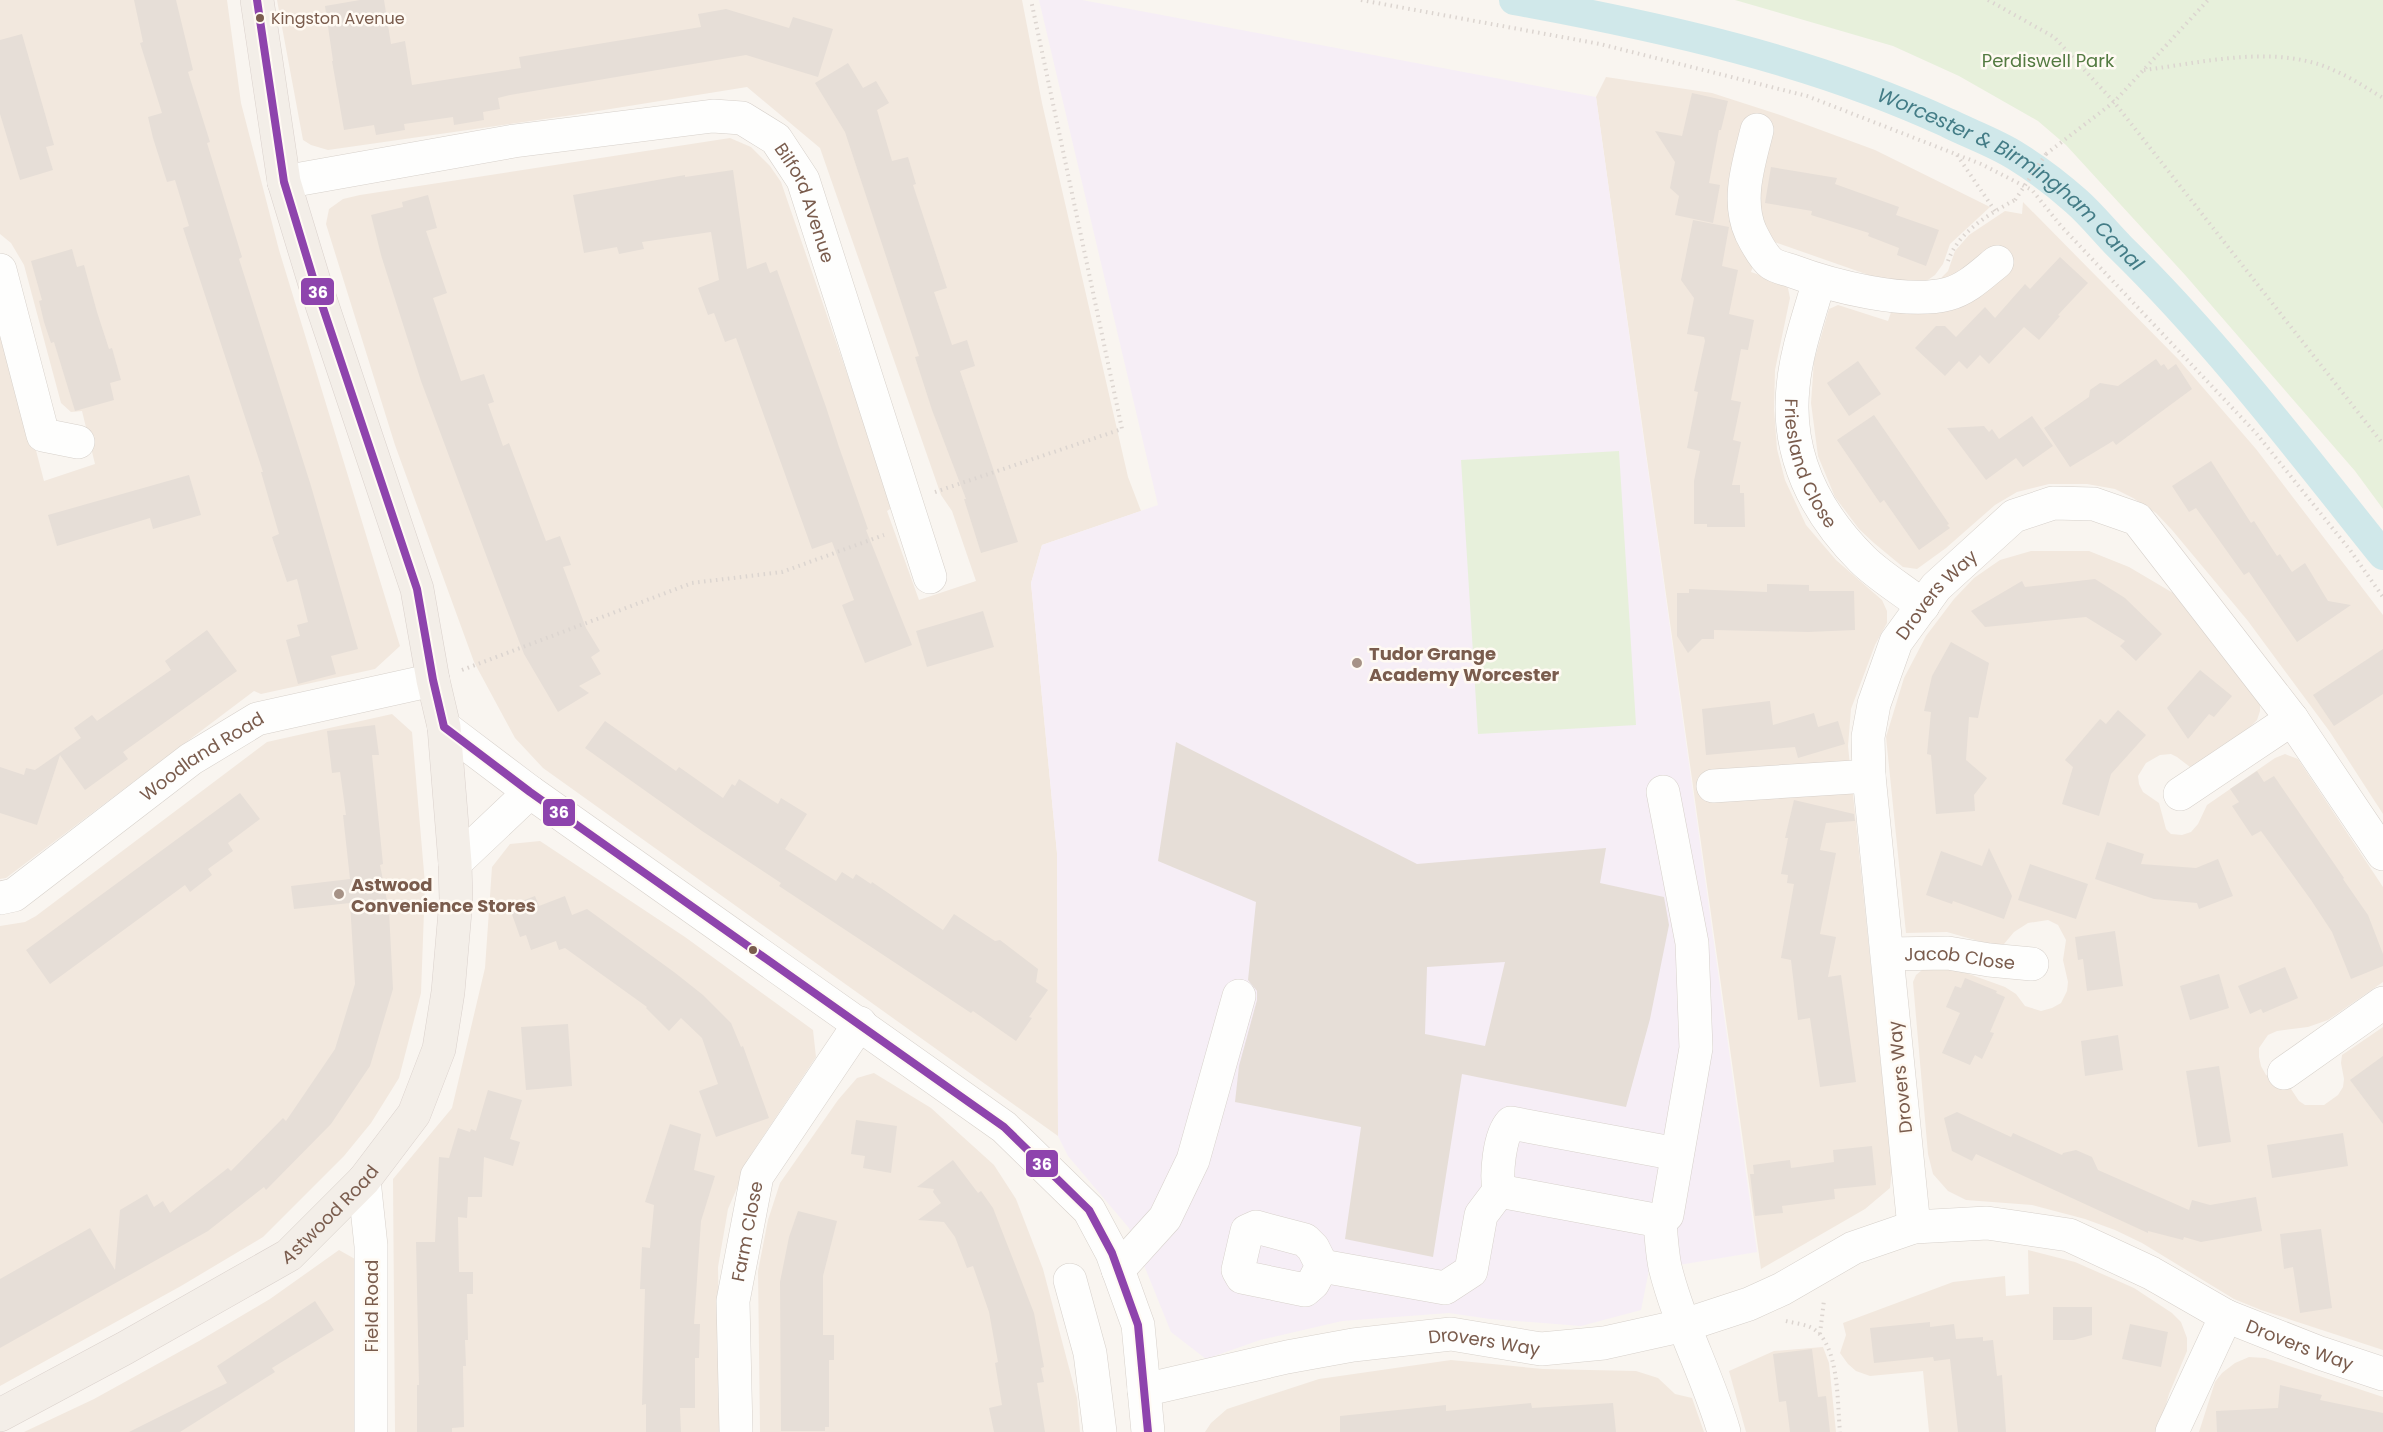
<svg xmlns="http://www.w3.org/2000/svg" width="2383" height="1432" font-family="Poppins,sans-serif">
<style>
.residential{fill:#f2e8de}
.education{fill:#f6eef6}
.green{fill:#e7f0db}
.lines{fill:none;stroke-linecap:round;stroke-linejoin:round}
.canal{stroke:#d0e8ea;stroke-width:30}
.building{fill:#e6ded7;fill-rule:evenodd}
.minor-casing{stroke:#d7d1cb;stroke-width:34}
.major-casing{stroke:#dad1cc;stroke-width:34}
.path{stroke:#dcd5d0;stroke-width:4;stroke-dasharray:1.5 4.5;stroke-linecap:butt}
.minor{stroke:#fefefd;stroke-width:33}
.major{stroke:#f3eee8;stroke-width:33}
.path-bridge{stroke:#dcd5d0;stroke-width:4;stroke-dasharray:1.5 4.5;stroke-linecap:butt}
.bus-1-casing{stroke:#fffaf3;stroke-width:12}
.bus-1{stroke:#8e44ad;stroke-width:8}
.bus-dot{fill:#7a5c4d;stroke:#fffaf3;stroke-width:2}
.poi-dot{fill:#a69286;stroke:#fffaf3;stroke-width:2}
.labels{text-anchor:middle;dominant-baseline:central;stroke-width:5;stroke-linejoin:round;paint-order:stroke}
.bus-label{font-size:16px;fill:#7a5c4d;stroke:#fffaf3;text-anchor:start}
.park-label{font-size:18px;fill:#537a41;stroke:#fffaf3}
.street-label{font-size:18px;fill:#7a5c4d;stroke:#fffaf3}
.poi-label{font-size:18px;font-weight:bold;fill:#7a5c4d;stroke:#fffaf3;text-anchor:start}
.water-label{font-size:20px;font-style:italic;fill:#437c86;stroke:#fffaf3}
.line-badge{stroke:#fffaf3;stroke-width:2}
.badge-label{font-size:16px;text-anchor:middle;font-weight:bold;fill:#fff}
</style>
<rect width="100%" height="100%" fill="#f9f5f0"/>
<g class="residential">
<path d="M0,0H227L241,103L279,250L400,646L375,669L261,694L254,691L6,878L0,879V313L44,481L95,464L82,411L71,412L61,403L24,265L11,243L0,234Z"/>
<path d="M277,0H1022L1042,103L1128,477L1141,511L1042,545L1031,583L1057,853L1058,1136L543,768L515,738L474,662L395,445L326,224L329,209L343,199L360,195L730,138L751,147L770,166L781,182L893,507L887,511L919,600L976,581L952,511L941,495L820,148L747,87L573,115L328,150L311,145L303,140Z"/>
<path d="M1606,77L1712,93L1777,114L1875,150L1990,207L1950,244L1943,264L1935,275L1925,282L1903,287L1763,238L1751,272L1780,282L1788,288L1790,298L1775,370L1774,409L1777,449L1785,480L1806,525L1836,560L1882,600L1887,611V623L1875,645L1851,709L1848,746L1892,1170L1890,1188L1865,1209L1761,1269L1596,97Z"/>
<path d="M2023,202L2180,361L2256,449L2383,615V814L2330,732L2248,621L2172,530L2156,513L2133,498L2115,489L2087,484H2049L2017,492L1995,505L1946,548L1917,569L1903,567L1874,543L1859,529L1835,497L1818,456L1811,403L1814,361L1829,309L1838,305L1888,321L1898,292L1937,282L1948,271L1955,251L1969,235L2005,211L2022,214Z"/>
<path d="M2031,551H2089L2129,567L2173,593L2260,704V711L2257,720L2250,727L2196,765L2190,767L2177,757L2171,754L2160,755L2146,763L2138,776L2139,784L2143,792L2159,803L2166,829L2171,834L2182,835L2191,832L2198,824L2207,805L2275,758L2285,754L2298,759L2383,887V982L2328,1020L2308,1027L2277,1031L2268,1035L2259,1048V1057L2261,1066L2266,1075L2287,1083L2299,1101L2305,1105H2324L2338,1095L2343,1087L2344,1079L2341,1063L2342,1055L2383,1027V1350L2261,1310L2234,1299L2142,1243L2115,1230L2085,1219L2032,1205L1966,1200L1948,1191L1933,1174L1928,1154L1913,982L1916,975L1922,970L1934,968L1958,970L2005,987L2016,994L2025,1006L2041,1011L2052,1008L2061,1003L2067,991L2068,982L2063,960L2066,940L2058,925L2048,920L2028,923L2014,932L2004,944L1996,946L1947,932L1906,933L1886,737L1904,678L1926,636L1954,599L1974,578L2000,560Z"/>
<path d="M392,714L412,732L425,884L421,993L399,1078L371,1123L344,1156L263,1237L181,1286L0,1386V926L25,922L36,916L267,742Z"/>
<path d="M540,841L685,937L813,1030L816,1057L752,1153L728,1209L718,1267L721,1432H395L393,1179L452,1108L485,968L492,867L510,844Z"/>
<path d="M874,1073L931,1108L994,1165L1016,1199L1043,1269L1077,1398L1080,1432H760L758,1271L768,1220L780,1183L838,1100L857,1078Z"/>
<path d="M339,1250L355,1259L356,1432H24L94,1399L199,1341L270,1299Z"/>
<path d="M2028,1250L2075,1262L2134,1288L2172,1313L2181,1322L2187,1338V1351L2169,1394L2158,1432H1929L1923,1371L1870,1376L1856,1371L1848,1364L1840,1353L1846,1335L1843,1323L1953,1282L2005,1276L2006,1296L2029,1294Z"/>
<path d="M1823,1347L1829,1363L1836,1432H1746L1729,1371L1774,1351Z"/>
<path d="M2249,1357L2265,1358L2383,1397V1432H2199L2215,1382L2222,1373L2235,1363Z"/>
<path d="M1451,1360L1543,1369L1636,1371L1658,1378L1675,1394L1692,1398L1704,1432H1205L1211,1423L1227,1409L1319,1379Z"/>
</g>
<path class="education" d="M1039,0H1082L1596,97L1757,1252L1649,1270L1641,1310L1581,1326L1490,1319L1449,1313L1342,1321L1260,1340L1206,1359L1171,1332L1129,1228L1068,1156L1058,1136L1057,853L1031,583L1042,545L1158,505Z"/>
<g class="green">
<path d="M1735,0H2383V509L2355,471L2186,276L2066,145L2038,121L1959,76L1893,46Z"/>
<path d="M1619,451L1636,725L1478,734L1461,460Z"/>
</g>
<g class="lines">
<path class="canal" id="s1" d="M1514,0C1661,27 1812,60 1948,123C1970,134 1996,143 2016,156C2037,169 2058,185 2076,201C2092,215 2106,233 2121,248C2217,342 2299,450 2383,555"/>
</g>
<g class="building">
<path d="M134,0H176L193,70L188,72L210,142L207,143L242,257L239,259L311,486L358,649L331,656L336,674L298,684L286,640L300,636L297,625L308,622L297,579L287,582L272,537L279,534L261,472H263L183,228L189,226L175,180L167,182L153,138L148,117L162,113L140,43L143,42Z"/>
<path d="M360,0H384L391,44L405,41L412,85L521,68L519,57L701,27L698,14L726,9L789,28L793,17L833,29L818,77L746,55L510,95L498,98L500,109L483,112L484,120L454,125L453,117L404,124L405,130L376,135L374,125L344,130L332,61H333L325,6Z"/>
<path d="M22,34L54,145L46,147L53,170L20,180L0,114V40Z"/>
<path d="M848,63L863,88L876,81L889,103L877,110L892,161L908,157L916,184L913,185L947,288L934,292L952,345L967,340L975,366L960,371L1018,542L981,553L964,499H966L932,410L915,357L919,356L845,132L815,83Z"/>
<path d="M1692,93L1728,101L1721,130H1719L1709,183L1720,185L1713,223L1675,215L1679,196L1670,188L1675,162L1655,131L1682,136Z"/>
<path d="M1771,167L1837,178L1835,184L1899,207L1896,215L1939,230L1926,266L1897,255L1899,248L1868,236L1869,233L1811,215L1812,211L1765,203Z"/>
<path d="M733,170L747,269L766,262L770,273L777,270L826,407L839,447L868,529L866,530L912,645L865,663L842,605L854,600L832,542L812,549L736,338L725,342L714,313L708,315L698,288L719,280L711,232L642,242L644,249L619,254L617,247L584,253L573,195L685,175V177Z"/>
<path d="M428,195L437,228L426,231L447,293L433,298L461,381L484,374L494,402L488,404L503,446L509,443L546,541L560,536L571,565L563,567L586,628L600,651L591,657L601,674L579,686L589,693L558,712L524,654L498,587L421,381L381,255L371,215L403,207L402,202Z"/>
<path d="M1693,220L1729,227L1722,266L1738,270L1729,314L1754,320L1748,350L1741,349L1731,400L1741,402L1733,440L1741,442L1732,485H1740V493H1744L1745,527H1707V524H1694V481L1700,451L1687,448L1698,392L1694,391L1705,341L1704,337L1687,334L1694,298L1681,280Z"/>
<path d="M72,249L77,267L84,265L97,312L109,349L112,348L121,380L110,383L114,400L75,411L54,342L51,343L44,322L39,301L42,300L31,261Z"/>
<path d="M2060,257L2088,283L2058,315L2060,316L2039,340L2024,327L1989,364L1980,355L1967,369L1959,361L1945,376L1915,348L1936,326H1945L1956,337L1985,307L1995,318L2025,284L2030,289Z"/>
<path d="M2156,359L2161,366L2164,364L2168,370L2176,364L2192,389L2116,445L2113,441L2070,467L2044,428L2089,397L2090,390L2100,383L2118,386Z"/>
<path d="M1858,361L1881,394L1849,416L1827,383Z"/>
<path d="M1874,415L1949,524L1947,525L1950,528L1919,550L1884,500L1880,503L1837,440Z"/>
<path d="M2032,416L2053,446L2023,467L2016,458L1986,480L1947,428L1984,426L1989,432L1992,429L1999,439Z"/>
<path d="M2211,461L2251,523L2254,521L2277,556L2280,554L2292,572L2305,563L2328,601L2351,605L2297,642L2249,572L2244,575L2196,508L2189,512L2172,486Z"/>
<path d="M189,475L201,515L153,529L150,518L57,546L48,515Z"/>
<path d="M2095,579L2125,598L2162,634L2136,661L2120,646L2125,641L2086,617L1985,627L1971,611L2022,581L2025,587Z"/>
<path d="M1767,584L1809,585V591H1854L1855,630L1808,632L1714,630V639H1702L1688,653L1677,636V593H1689V589L1767,592Z"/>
<path d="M983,611L994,647L927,667L916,631Z"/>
<path d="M207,630L237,671L123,752L128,759L85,790L60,755L37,825L0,813V767L24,775L26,768L35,770L81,738L74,728L92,715L97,721L171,670L165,661Z"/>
<path d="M1951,642L1989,663L1978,718L1969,717L1966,760L1987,778L1974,795L1975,811L1936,814L1931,755L1927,754L1931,712L1924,711L1932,676Z"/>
<path d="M2383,649V694L2334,726L2313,695Z"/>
<path d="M2200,670L2232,696L2214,717L2209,714L2188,739L2167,708Z"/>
<path d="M1770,701L1773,725L1814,713L1818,727L1838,721L1845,744L1798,758L1795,747L1706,755L1702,709Z"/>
<path d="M2118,710L2146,735L2111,774L2099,816L2062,804L2073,767L2065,760L2100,719L2106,724Z"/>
<path d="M605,721L676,771L679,767L723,798L732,784L735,786L739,779L778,804L781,798L807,814L785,849L836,881L842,872L853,879L856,874L871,884L872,882L943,930L954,914L995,941L1000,940L1038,969L1036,982L1048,990L1029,1017L1032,1018L1016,1041L973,1011L971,1013L779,886L781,883L702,831L585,748Z"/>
<path d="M375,725L379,755H372L383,864L380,865L389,911L393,989L370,1066L331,1124L266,1190L264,1187L208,1231L0,1348V1279L90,1228L115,1270L120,1210L147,1194L154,1207L163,1201L170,1213L228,1168L231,1171L283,1118L286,1121L335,1049L355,984L350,903L294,909L291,886L350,879L343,815H346L340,772L332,773L327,731Z"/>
<path d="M1176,742L1417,864L1606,848L1600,883L1664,897L1669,925L1650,1019L1626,1107L1462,1074L1433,1257L1345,1239L1361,1127L1235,1102L1239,1066L1257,1000V991L1248,980L1256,902L1158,861ZM1505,962L1485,1046L1425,1034L1427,967Z"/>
<path d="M2257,771L2264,782L2274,776L2344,878L2343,879L2368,915L2383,954V966L2351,979L2332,932L2311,900L2261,831L2252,836L2232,806L2239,802L2230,789Z"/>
<path d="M240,793L260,819L228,843L233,851L208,869L212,875L190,892L185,885L50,984L26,950Z"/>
<path d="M1794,800L1854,814L1855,821L1826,823L1820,850L1836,853L1820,934L1836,937L1828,977L1841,975L1856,1082L1820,1087L1810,1018L1798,1020L1791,960L1781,958L1794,884L1787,883L1788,875L1781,874L1788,838H1785Z"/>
<path d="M2107,842L2144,854L2141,864L2196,868L2218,859L2233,896L2199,909L2197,903L2154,899L2095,879Z"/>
<path d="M1989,848L2012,896L2004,919L1953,901L1952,904L1926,895L1941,851L1982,866Z"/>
<path d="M2030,864L2088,884L2076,919L2018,900Z"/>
<path d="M535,896L539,906L565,896L572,915L587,909L674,972L703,995L731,1023L741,1047L743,1046L769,1118L716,1137L699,1091L718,1084L702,1038L681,1018L669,1031L646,1008L647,1007L565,948L559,950L556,941L531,950L526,935L520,937L509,906Z"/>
<path d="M2115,931L2123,986L2087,991L2083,959L2078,960L2075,937Z"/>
<path d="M2285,967L2298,998L2263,1013L2261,1009L2250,1014L2238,986Z"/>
<path d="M2219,974L2229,1008L2190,1020L2180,986Z"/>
<path d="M1965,978L1997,991L1996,993L2005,997L1990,1032L1994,1033L1982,1059L1975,1055L1970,1065L1942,1053L1960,1013L1946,1007L1955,986L1961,988Z"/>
<path d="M568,1024L572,1086L526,1090L521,1027Z"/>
<path d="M2118,1035L2123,1070L2085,1076L2081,1041Z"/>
<path d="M2383,1056V1124L2350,1080Z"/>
<path d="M2219,1066L2231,1142L2198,1147L2186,1071Z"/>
<path d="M488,1090L522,1100L510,1139L520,1142L513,1166L484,1157L482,1197H468L467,1218L458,1217L459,1272H473V1294H467L468,1340H465L466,1366H463L464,1427L452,1428V1432H417V1385H419L416,1242H435L439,1157L449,1158L458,1128L470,1132L471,1129L476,1131Z"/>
<path d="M1957,1112L2011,1137L2013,1133L2062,1155L2063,1153L2076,1150L2092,1157L2098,1170L2189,1210L2192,1200L2210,1205L2256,1197L2262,1231L2201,1242L2184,1237L2183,1240L2148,1231V1233L1976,1154L1972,1161L1952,1151L1944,1118Z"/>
<path d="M856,1120L897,1126L891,1173L863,1168L865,1156L851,1154Z"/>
<path d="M670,1124L701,1134L694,1170L715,1176L701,1221L694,1324H700L699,1358H695V1408H680L681,1432H646V1404L642,1405L645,1289H640L642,1247L650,1248L654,1205L645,1202Z"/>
<path d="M2343,1133L2348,1166L2272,1178L2267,1145Z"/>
<path d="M1872,1146L1876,1185L1834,1189L1835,1199L1782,1206L1783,1213L1755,1216L1750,1174H1754L1753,1165L1790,1160L1791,1168L1834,1162L1833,1150Z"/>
<path d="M953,1160L978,1193L981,1191L993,1208L1034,1313L1044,1367L1041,1368L1044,1382L1037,1383L1045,1432H994L989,1408L1002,1405L995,1363L998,1362L989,1312L973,1266L967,1268L955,1237L944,1222L918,1220L941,1203L933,1192L934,1189L917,1187Z"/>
<path d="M798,1211L837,1221L823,1276V1335H834V1360H829V1427H825V1431H781L780,1282L789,1237Z"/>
<path d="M2321,1229L2332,1308L2300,1313L2293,1267L2284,1269L2280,1234Z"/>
<path d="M315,1301L334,1330L272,1368L275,1372L180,1432H129L227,1383L217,1366Z"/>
<path d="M2053,1307H2092V1335L2074,1340H2053Z"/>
<path d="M1930,1322V1327L1954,1324L1956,1339L1983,1337V1341L1993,1340L1997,1376L2002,1375L2006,1432H1958L1950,1359L1934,1361L1933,1357L1874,1363L1870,1328Z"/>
<path d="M2130,1324L2168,1332L2161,1367L2122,1359Z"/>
<path d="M1812,1349L1818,1397L1826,1396L1830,1432H1790L1786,1401L1779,1402L1773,1354Z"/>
<path d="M2280,1385L2322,1395L2320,1400L2383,1413V1432H2217L2216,1411L2278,1408Z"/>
<path d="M1531,1403L1532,1408L1613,1403L1616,1432H1340V1416L1446,1405V1411Z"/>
</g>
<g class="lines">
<defs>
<g id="minor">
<path d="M1757,130C1749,163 1736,200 1751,233C1755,241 1763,257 1771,263C1776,267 1786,269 1792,271C1832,286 1906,305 1948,294C1967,289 1982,274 1997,262"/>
<path id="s2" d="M284,182L514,141L713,116L742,118L776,139L803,180L930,577"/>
<path d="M0,270L43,435L78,442"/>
<path id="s3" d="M1819,281C1809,316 1796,352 1793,387C1786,454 1815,512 1862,559C1879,576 1903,590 1923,606"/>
<path d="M444,727L530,792L1004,1127L1089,1210L1112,1253L1138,1325L1148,1432"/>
<path d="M1713,786L1869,776"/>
<path d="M2180,794L2292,719"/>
<path d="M455,863L530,792"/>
<path id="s4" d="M0,898L14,895L191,759L257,719L433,680"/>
<path id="s5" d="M1888,954L1948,953L1989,960L2032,964"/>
<path d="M2284,1073L2383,1003"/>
<path d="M364,1180L371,1246V1432"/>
<path d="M1499,1191L1660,1221"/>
<path d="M1660,1221L1667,1215L1696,1048L1692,943L1663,792"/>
<path d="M1660,1221C1661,1236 1662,1252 1665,1267C1679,1324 1708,1376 1724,1432"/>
<path d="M1256,1227L1305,1240L1313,1248L1322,1266L1313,1283L1305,1290L1242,1277L1238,1270L1247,1231Z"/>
<path id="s6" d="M1914,1227L1869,776L1868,737L1874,704L1896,642L1936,587L2014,516L2053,503L2094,504L2137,519L2292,719L2383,854"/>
<path d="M1322,1266L1445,1288L1471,1271L1481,1215L1499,1191C1496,1174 1499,1136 1511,1123L1677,1154"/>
<path d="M1118,1270L1165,1218L1193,1160L1239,996"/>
<path d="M1070,1280L1090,1353L1100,1432"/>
<path id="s7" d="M1144,1390L1287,1357L1353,1345L1451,1334L1541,1349L1604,1343L1685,1325L1749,1304L1782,1289L1853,1248L1914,1227L1987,1223L2069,1235L2151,1273L2226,1316L2320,1353L2383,1374"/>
<path id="s8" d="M736,1432L733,1301L757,1176L860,1023"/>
<path d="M2172,1432L2226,1316"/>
</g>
<g id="major">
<path id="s9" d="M0,1415L125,1348L289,1255L364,1180L414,1114L439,1049L448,992L456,900L455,863L444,727L433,680L417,589L314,281L284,182L257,0"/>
</g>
</defs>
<use href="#minor" class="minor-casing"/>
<use href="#major" class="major-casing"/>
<g class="path">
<path d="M1361,0L1600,44L1807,96L1981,164L2032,190L2061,226L2256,433L2350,550L2383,597"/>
<path d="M1988,0L2054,37L2114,102L2383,444"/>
<path d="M2144,70C2200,63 2262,47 2318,64C2342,72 2362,85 2383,98"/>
<path d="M2046,154L2114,102L2208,0"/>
<path d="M1957,155L1995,211"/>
<path d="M1948,261C1958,232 1989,214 2015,200"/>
<path d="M935,492L1122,429L1031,0"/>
<path d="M462,670L692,583L782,572L884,535"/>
<path d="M1786,1321C1794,1323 1803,1324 1810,1327C1840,1341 1837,1403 1840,1432"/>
<path d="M1820,1334L1824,1300"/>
</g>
<use href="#minor" class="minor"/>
<use href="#major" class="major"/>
<path class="path-bridge" d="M2015,200L2046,154"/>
<defs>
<path id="bus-1" d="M257,0L284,182L314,281L417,589L433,680L444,727L530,792L1004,1127L1089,1210L1112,1253L1138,1325L1148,1432"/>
</defs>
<use href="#bus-1" class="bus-1-casing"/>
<use href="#bus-1" class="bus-1"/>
</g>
<g class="bus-dot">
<circle cx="260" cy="18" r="5"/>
<circle cx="753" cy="950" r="5"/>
</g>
<g class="poi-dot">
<circle cx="1357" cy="663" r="6"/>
<circle cx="339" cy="894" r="6"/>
</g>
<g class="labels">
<g class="bus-label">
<text x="271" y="18">Kingston Avenue</text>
</g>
<g class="park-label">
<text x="2048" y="60">Perdiswell Park</text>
</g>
<g class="street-label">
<text stroke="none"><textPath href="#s2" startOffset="574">Bilford Avenue</textPath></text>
<text stroke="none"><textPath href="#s3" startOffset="189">Friesland Close</textPath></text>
<text stroke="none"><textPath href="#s6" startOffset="654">Drovers Way</textPath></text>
<text stroke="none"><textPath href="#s4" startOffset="248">Woodland Road</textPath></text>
<text stroke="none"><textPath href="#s5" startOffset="72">Jacob Close</textPath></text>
<text transform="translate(1900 1077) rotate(-96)">Drovers Way</text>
<text stroke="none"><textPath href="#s9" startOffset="388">Astwood Road</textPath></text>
<text stroke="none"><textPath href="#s8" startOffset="202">Farm Close</textPath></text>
<text transform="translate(371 1306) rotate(-90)">Field Road</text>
<text stroke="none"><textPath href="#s7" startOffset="346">Drovers Way</textPath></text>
<text stroke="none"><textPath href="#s7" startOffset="1212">Drovers Way</textPath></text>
</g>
<g class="poi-label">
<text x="1369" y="653">Tudor Grange<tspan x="1369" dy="21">Academy Worcester</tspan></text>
<text x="351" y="884">Astwood<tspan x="351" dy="21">Convenience Stores</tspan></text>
</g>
<g class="water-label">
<text stroke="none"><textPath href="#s1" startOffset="536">Worcester &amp; Birmingham Canal</textPath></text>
</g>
</g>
<g class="line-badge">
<rect x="300" y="277" width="35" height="29" rx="6" fill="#8e44ad"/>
<rect x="542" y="798" width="34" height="29" rx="6" fill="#8e44ad"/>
<rect x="1025" y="1149" width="34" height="29" rx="6" fill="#8e44ad"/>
</g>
<g class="badge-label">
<text x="318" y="298">36</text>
<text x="559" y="818">36</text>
<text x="1042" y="1170">36</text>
</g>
</svg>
